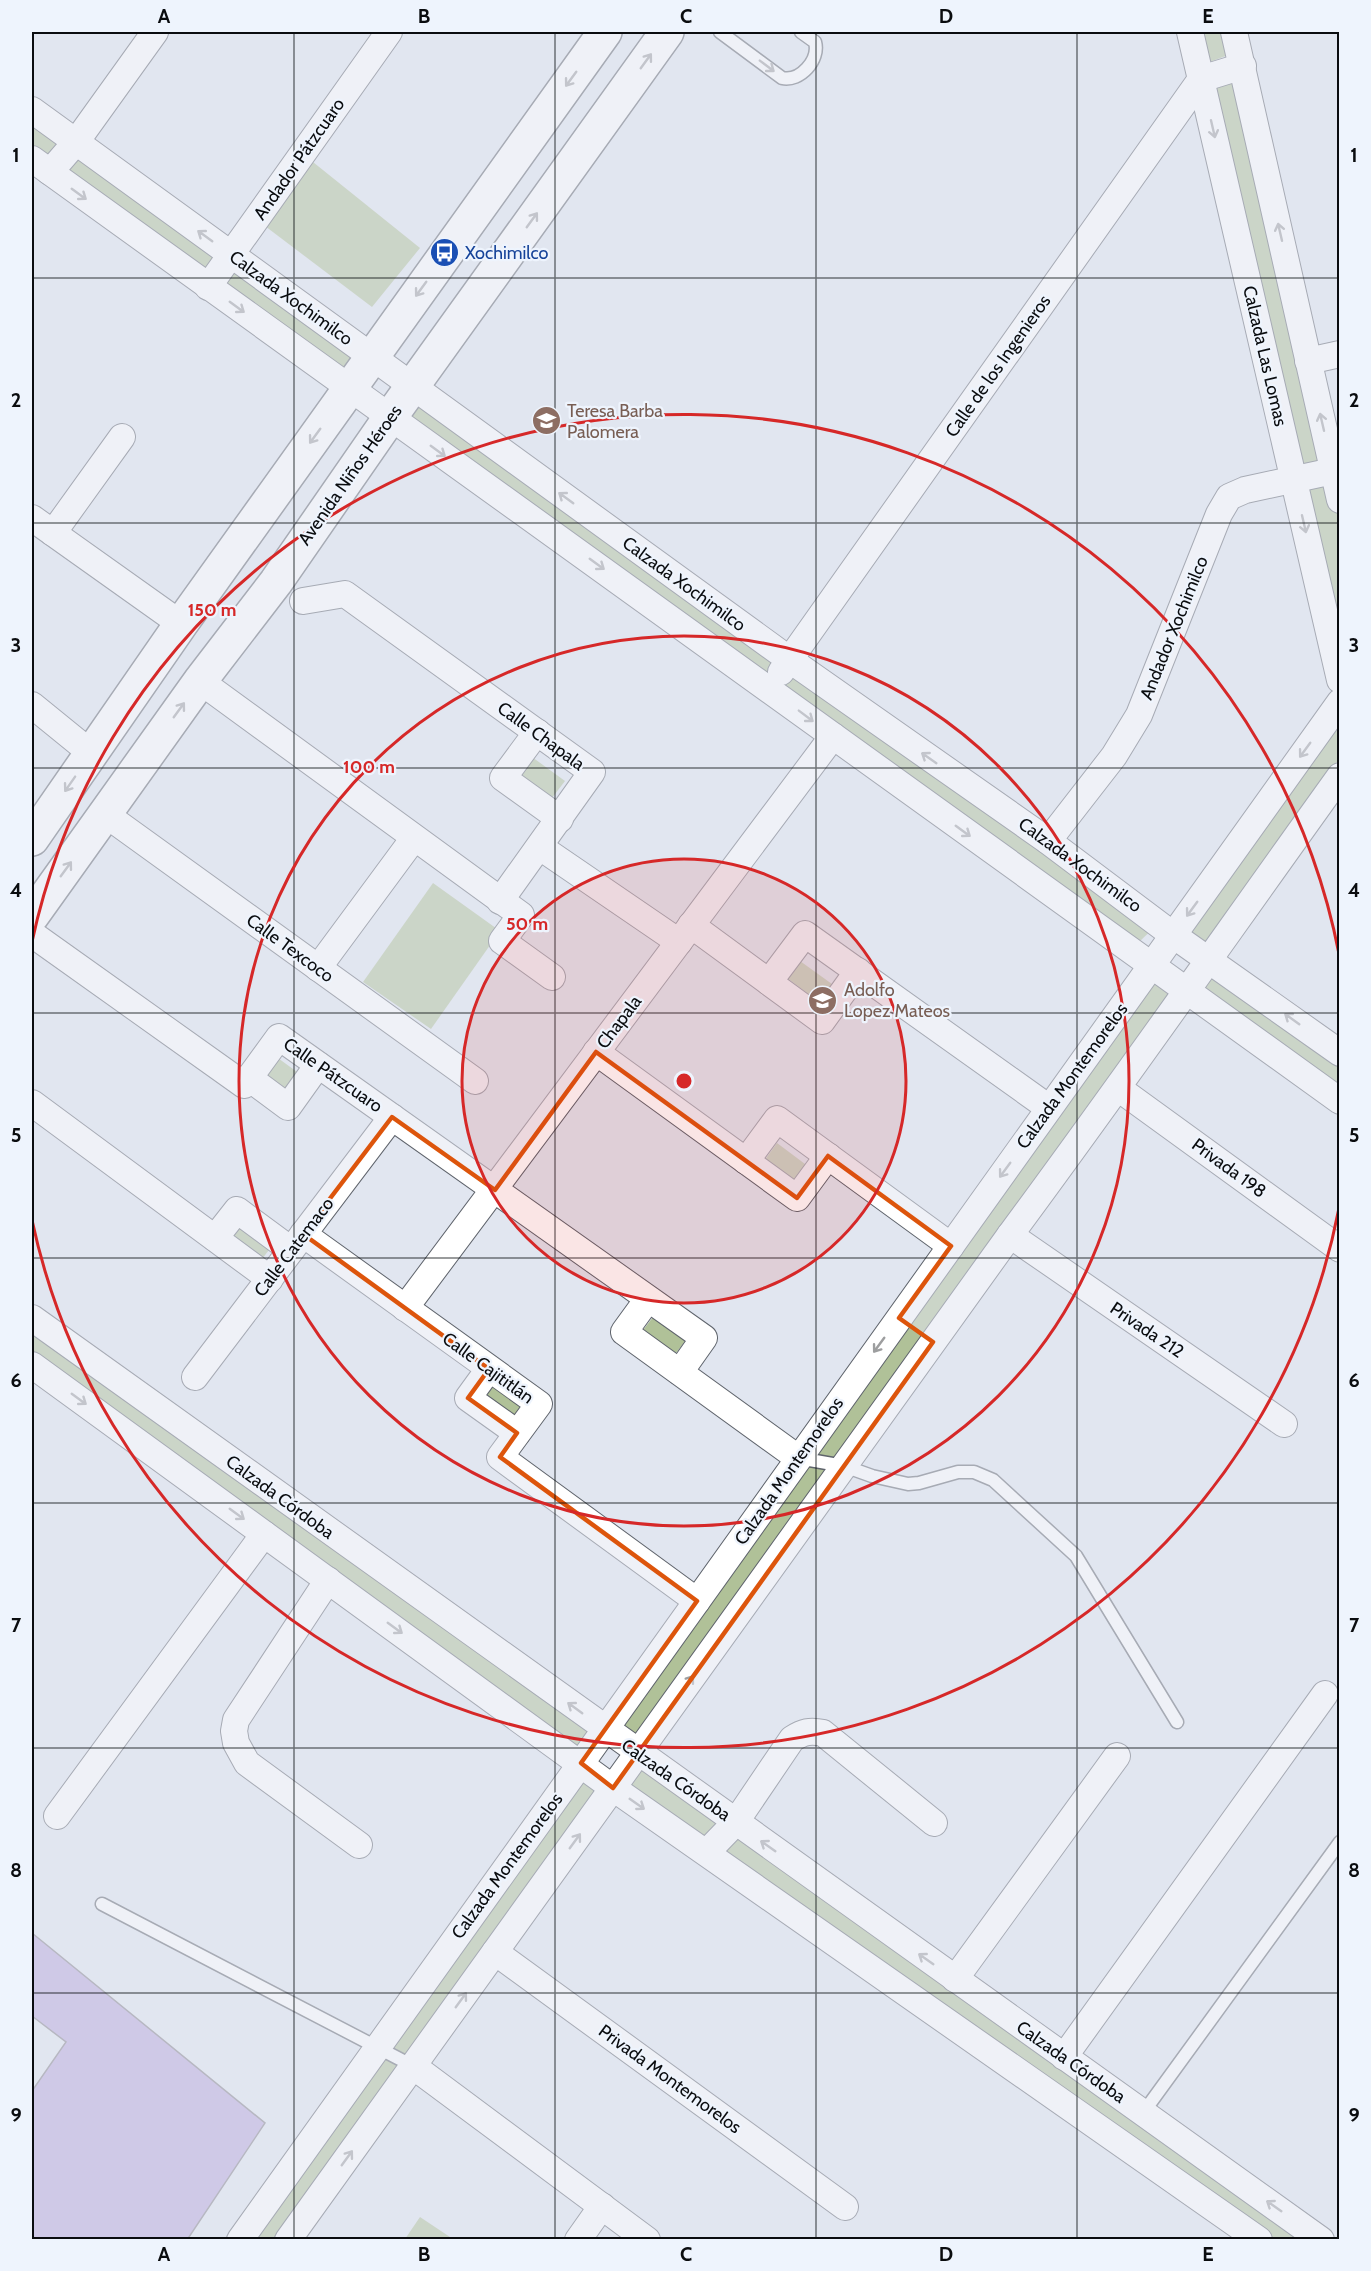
<svg xmlns="http://www.w3.org/2000/svg" width="1371" height="2271" font-family="Cabin,sans-serif">
<style>
.green{fill:#b0c198}
.building{fill:#b9a7dc;stroke:#838089;stroke-width:1.5}
.lines{fill:none;stroke-linecap:round;stroke-linejoin:round}
.lane-casing{stroke:#5f646c;stroke-width:15}
.street-casing{stroke:#5f646c;stroke-width:28}
.primary-casing{stroke:#5f646c;stroke-width:36}
.lane{stroke:#fff;stroke-width:12}
.street{stroke:#fff;stroke-width:26}
.primary{stroke:#fff;stroke-width:33}
.oneway{stroke:#9d9e9f}
.marked{fill:none;stroke:#dd550c;stroke-width:4.5;stroke-linejoin:round}
.grid{fill:none;stroke:#0a0c0f;stroke-width:1.5;stroke-opacity:0.55}
.ring{fill:none;stroke:#d62828;stroke-width:3}
.labels{text-anchor:middle;dominant-baseline:central;stroke-width:4.5;stroke-linejoin:round;paint-order:stroke}
.street-label{font-size:18px;fill:#0a0c0f;stroke:#eef4fd}
.transit-label{font-size:18px;fill:#164399;stroke:#eef4fd;text-anchor:start}
.education-label{font-size:18px;fill:#785e54;stroke:#eef4fd;text-anchor:start}
.centre{fill:#d62828;stroke:#eef4fd;stroke-width:3}
.ring-label{font-size:18px;text-anchor:middle;font-weight:bold;fill:#d62828;stroke:#eef4fd;stroke-width:4.5;stroke-linejoin:round;paint-order:stroke}
.neatline{fill:none;stroke:#0a0c0f;stroke-width:2}
.grid-label{font-size:20px;text-anchor:middle;font-weight:bold;fill:#0a0c0f}
</style>
<rect width="100%" height="100%" fill="#e1e6f0"/>
<g class="green">
<path d="M1199,32H1234L1239,51L1207,63Z"/>
<path d="M1233,69L1331,460L1300,469L1201,79Z"/>
<path d="M32,118L354,356L345,371L32,148Z"/>
<path d="M303,154L420,248L372,307L257,220Z"/>
<path d="M412,387L1159,923L1139,942L405,414Z"/>
<path d="M1333,471L1340,512V632L1294,480Z"/>
<path d="M1338,719L1339,759L1201,954L1179,927Z"/>
<path d="M532,757L565,781L552,798L519,775Z"/>
<path d="M433,883L500,931L431,1029L363,982Z"/>
<path d="M800,961L832,984L819,1002L787,978Z"/>
<path d="M1212,975L1339,1059V1086L1201,990Z"/>
<path d="M1149,979L1171,994L642,1738L619,1723Z"/>
<path d="M271,1053L304,1077L291,1095L258,1071Z"/>
<path d="M777,1143L809,1167L796,1185L764,1161Z"/>
<path d="M239,1222L272,1246L259,1263L226,1240Z"/>
<path d="M653,1317L686,1340L673,1357L640,1334Z"/>
<path d="M32,1318L605,1730L581,1763L613,1787L638,1753L1311,2239H1270L613,1788L280,2239H239L581,1763L32,1357Z"/>
<path d="M492,1382L524,1406L511,1423L479,1399Z"/>
<path d="M420,2217L453,2239H405Z"/>
</g>
<path class="building" d="M32,1933L265,2123L187,2240H32V2091L66,2042L32,2016Z"/>
<g class="lines">
<defs>
<g id="lane">
<path d="M720,32L782,78C800,82 820,60 815,42L801,32"/>
<path d="M798,1458L844,1466L872,1476L908,1484L919,1483L958,1472H974L993,1480L1076,1556L1177,1722"/>
<path d="M102,1904L413,2066"/>
<path d="M1143,2113L1340,1842"/>
</g>
<g id="street">
<path d="M1190,32L1340,680"/>
<path d="M1234,32L1340,500"/>
<path d="M32,110L790,660L1048,841L1173,935L1340,1053"/>
<path d="M32,159L1340,1101"/>
<path d="M50,172L76,142L155,32"/>
<path d="M208,287L389,32"/>
<path d="M1308,361L1340,354"/>
<path d="M32,518L181,624"/>
<path d="M53,533L122,437"/>
<path d="M303,601L345,594L592,772L500,901"/>
<path d="M781,672L1201,79L1243,66"/>
<path d="M200,681L521,915L502,941L552,977"/>
<path d="M32,705L91,753"/>
<path d="M537,732L503,778L560,819"/>
<path d="M105,814L475,1081"/>
<path d="M1048,841L1114,756L1139,715L1219,514L1229,497L1245,490L1333,471"/>
<path d="M540,847L679,942"/>
<path d="M691,925L822,1021L858,971"/>
<path d="M32,934L244,1085L279,1037L704,1338L680,1372"/>
<path d="M318,968L414,838"/>
<path d="M769,982L805,934L1049,1108"/>
<path d="M596,1052L797,1198L828,1156"/>
<path d="M249,1078L288,1107L318,1065"/>
<path d="M1118,1088L1340,1249"/>
<path d="M32,1103L270,1279"/>
<path d="M746,1161L777,1119L951,1246"/>
<path d="M303,1234L539,1404L500,1457L697,1601"/>
<path d="M1010,1235L1284,1424"/>
<path d="M215,1238L237,1210L291,1250"/>
<path d="M648,1299L624,1332L798,1458"/>
<path d="M405,1308L833,736"/>
<path d="M32,1318L1321,2240"/>
<path d="M32,1365L613,1788L1259,2240"/>
<path d="M489,1369L468,1398L517,1433"/>
<path d="M195,1377L392,1117"/>
<path d="M328,1580L236,1720L234,1731L236,1743L247,1763L359,1845"/>
<path d="M57,1816L264,1534"/>
<path d="M707,1852L735,1823L792,1739C803,1732 810,1730 823,1733L934,1823"/>
<path d="M495,1952L845,2207"/>
<path d="M955,1979L1117,1756"/>
<path d="M1064,2057L1325,1694"/>
<path d="M413,2066L647,2240"/>
<path d="M240,2240L1340,702"/>
<path d="M288,2240L1010,1235C1122,1084 1230,929 1340,776"/>
<path d="M578,2240L602,2206"/>
</g>
<g id="primary">
<path d="M32,839L181,624L605,32"/>
<path d="M32,916L200,681L276,582L391,416L667,32"/>
</g>
</defs>
<use href="#lane" class="lane-casing"/>
<use href="#street" class="street-casing"/>
<use href="#primary" class="primary-casing"/>
<use href="#lane" class="lane"/>
<use href="#street" class="street"/>
<use href="#primary" class="primary"/>
</g>
<defs><path id="oneway-shaft" d="M-6 0H5M1.5-3L5.5 0L1.5 3" fill="none" stroke-width="1.6" stroke-linecap="round" stroke-linejoin="round" transform="scale(1.5)"/></defs>
<g class="oneway">
<use href="#oneway-shaft" transform="translate(646 61) rotate(-54)"/>
<use href="#oneway-shaft" transform="translate(767 66) rotate(37)"/>
<use href="#oneway-shaft" transform="translate(571 79) rotate(126)"/>
<use href="#oneway-shaft" transform="translate(1213 129) rotate(77)"/>
<use href="#oneway-shaft" transform="translate(79 194) rotate(36)"/>
<use href="#oneway-shaft" transform="translate(532 220) rotate(-54)"/>
<use href="#oneway-shaft" transform="translate(1280 232) rotate(-103)"/>
<use href="#oneway-shaft" transform="translate(205 236) rotate(-144)"/>
<use href="#oneway-shaft" transform="translate(421 289) rotate(126)"/>
<use href="#oneway-shaft" transform="translate(237 307) rotate(36)"/>
<use href="#oneway-shaft" transform="translate(1322 422) rotate(-103)"/>
<use href="#oneway-shaft" transform="translate(315 436) rotate(126)"/>
<use href="#oneway-shaft" transform="translate(438 451) rotate(36)"/>
<use href="#oneway-shaft" transform="translate(566 498) rotate(-144)"/>
<use href="#oneway-shaft" transform="translate(1304 524) rotate(77)"/>
<use href="#oneway-shaft" transform="translate(597 564) rotate(36)"/>
<use href="#oneway-shaft" transform="translate(179 710) rotate(-54)"/>
<use href="#oneway-shaft" transform="translate(806 716) rotate(37)"/>
<use href="#oneway-shaft" transform="translate(1305 750) rotate(126)"/>
<use href="#oneway-shaft" transform="translate(929 758) rotate(-145)"/>
<use href="#oneway-shaft" transform="translate(70 784) rotate(125)"/>
<use href="#oneway-shaft" transform="translate(963 831) rotate(36)"/>
<use href="#oneway-shaft" transform="translate(66 869) rotate(-54)"/>
<use href="#oneway-shaft" transform="translate(1192 909) rotate(126)"/>
<use href="#oneway-shaft" transform="translate(1292 1019) rotate(-144)"/>
<use href="#oneway-shaft" transform="translate(1005 1170) rotate(126)"/>
<use href="#oneway-shaft" transform="translate(879 1345) rotate(126)"/>
<use href="#oneway-shaft" transform="translate(79 1399) rotate(36)"/>
<use href="#oneway-shaft" transform="translate(237 1514) rotate(36)"/>
<use href="#oneway-shaft" transform="translate(395 1628) rotate(36)"/>
<use href="#oneway-shaft" transform="translate(688 1683) rotate(-54)"/>
<use href="#oneway-shaft" transform="translate(575 1708) rotate(-144)"/>
<use href="#oneway-shaft" transform="translate(637 1804) rotate(35)"/>
<use href="#oneway-shaft" transform="translate(575 1841) rotate(-54)"/>
<use href="#oneway-shaft" transform="translate(768 1846) rotate(-145)"/>
<use href="#oneway-shaft" transform="translate(926 1959) rotate(-145)"/>
<use href="#oneway-shaft" transform="translate(461 2000) rotate(-54)"/>
<use href="#oneway-shaft" transform="translate(347 2158) rotate(-54)"/>
<use href="#oneway-shaft" transform="translate(1274 2206) rotate(-145)"/>
</g>
<path d="M0 0H1371V2271H0ZM596,1052L797,1198L828,1156L951,1246L899,1318L933,1342L613,1788L581,1763L697,1601L500,1457L517,1433L468,1398L489,1369L303,1234L392,1117L495,1190Z" fill="#e1e6f0" fill-opacity=".55" fill-rule="evenodd"/>
<path class="marked" d="M596,1052L797,1198L828,1156L951,1246L899,1318L933,1342L613,1788L581,1763L697,1601L500,1457L517,1433L468,1398L489,1369L303,1234L392,1117L495,1190Z"/>
<path class="grid" d="M294,32V2240M555,32V2240M816,32V2240M1077,32V2240M32,278H1340M32,523H1340M32,768H1340M32,1013H1340M32,1258H1340M32,1503H1340M32,1748H1340M32,1993H1340"/>
<circle cx="684" cy="1081" r="222" fill="#d62828" fill-opacity=".12"/>
<g class="ring">
<circle cx="684" cy="1081" r="222"/>
<circle cx="684" cy="1081" r="445"/>
<path d="M1339 1208A667 667 0 0 1 32 1220M32 942A667 667 0 0 1 1339 954"/>
</g>
<defs>
<symbol id="bus-disc" viewBox="-11 -11 22 22"><circle r="9.5" fill="#1a4fb4" stroke="#eef4fd"/><path d="M-5-6H5V4H4V6H2V4H-2V6H-4V4H-5ZM-3.5-4V0h7V-4ZM-3.5 1.2v1.5H-2V1.2ZM2 1.2v1.5H3.5V1.2Z" fill="#fff"/></symbol>
<symbol id="school-disc" viewBox="-11 -11 22 22"><circle r="9.5" fill="#8d6e63" stroke="#eef4fd"/><path d="M0-5L7-2L0 1L-7-2ZM-4 1L0 2.5L4 1V4Q0 6-4 4Z" fill="#fff"/></symbol>
</defs>
<g fill-rule="evenodd">
<use href="#bus-disc" x="428" y="236" width="33" height="33"/>
<use href="#school-disc" x="530" y="404" width="33" height="33"/>
<use href="#school-disc" x="806" y="984" width="33" height="33"/>
</g>
<g class="labels">
<g class="street-label">
<text transform="translate(299 159) rotate(-55)">Andador Pátzcuaro</text>
<text transform="translate(291 298) rotate(36)">Calzada Xochimilco</text>
<text transform="translate(1265 356) rotate(77)">Calzada Las Lomas</text>
<text transform="translate(998 366) rotate(-55)">Calle de los Ingenieros</text>
<text transform="translate(350 475) rotate(-55)">Avenida Niños Héroes</text>
<text transform="translate(684 584) rotate(36)">Calzada Xochimilco</text>
<text transform="translate(1174 628) rotate(-68)">Andador Xochimilco</text>
<text transform="translate(541 736) rotate(36)">Calle Chapala</text>
<text transform="translate(1080 865) rotate(36)">Calzada Xochimilco</text>
<text transform="translate(290 948) rotate(36)">Calle Texcoco</text>
<text transform="translate(619 1022) rotate(-53)">Chapala</text>
<text transform="translate(333 1075) rotate(35)">Calle Pátzcuaro</text>
<text transform="translate(1072 1076) rotate(-54)">Calzada Montemorelos</text>
<text transform="translate(1229 1168) rotate(36)">Privada 198</text>
<text transform="translate(294 1247) rotate(-53)">Calle Catemaco</text>
<text transform="translate(1147 1330) rotate(34)">Privada 212</text>
<text transform="translate(488 1368) rotate(36)">Calle Cajititlán</text>
<text transform="translate(789 1471) rotate(-55)">Calzada Montemorelos</text>
<text transform="translate(280 1497) rotate(36)">Calzada Córdoba</text>
<text transform="translate(676 1780) rotate(35)">Calzada Córdoba</text>
<text transform="translate(507 1866) rotate(-54)">Calzada Montemorelos</text>
<text transform="translate(1071 2062) rotate(35)">Calzada Córdoba</text>
<text transform="translate(670 2079) rotate(36)">Privada Montemorelos</text>
</g>
<g class="transit-label">
<text x="465" y="253">Xochimilco</text>
</g>
<g class="education-label">
<text x="567" y="411">Teresa Barba<tspan x="567" dy="21">Palomera</tspan></text>
<text x="844" y="990">Adolfo<tspan x="844" dy="21">Lopez Mateos</tspan></text>
</g>
</g>
<circle cx="684" cy="1081" r="9" class="centre"/>
<g class="ring-label">
<text x="212" y="616">150 m</text>
<text x="369" y="773">100 m</text>
<text x="527" y="930">50 m</text>
</g>
<rect width="1371" height="2271" fill="none" stroke="#eef4fd" stroke-width="66"/>
<rect x="33" y="33" width="1305" height="2205" class="neatline"/>
<g class="grid-label">
<text x="164" y="23">A</text>
<text x="424" y="23">B</text>
<text x="686" y="23">C</text>
<text x="946" y="23">D</text>
<text x="1208" y="23">E</text>
<text x="16" y="162">1</text>
<text x="1354" y="162">1</text>
<text x="16" y="407">2</text>
<text x="1354" y="407">2</text>
<text x="16" y="652">3</text>
<text x="1354" y="652">3</text>
<text x="16" y="897">4</text>
<text x="1354" y="897">4</text>
<text x="16" y="1142">5</text>
<text x="1354" y="1142">5</text>
<text x="16" y="1387">6</text>
<text x="1354" y="1387">6</text>
<text x="16" y="1632">7</text>
<text x="1354" y="1632">7</text>
<text x="16" y="1877">8</text>
<text x="1354" y="1877">8</text>
<text x="16" y="2122">9</text>
<text x="1354" y="2122">9</text>
<text x="164" y="2261">A</text>
<text x="424" y="2261">B</text>
<text x="686" y="2261">C</text>
<text x="946" y="2261">D</text>
<text x="1208" y="2261">E</text>
</g>
</svg>
